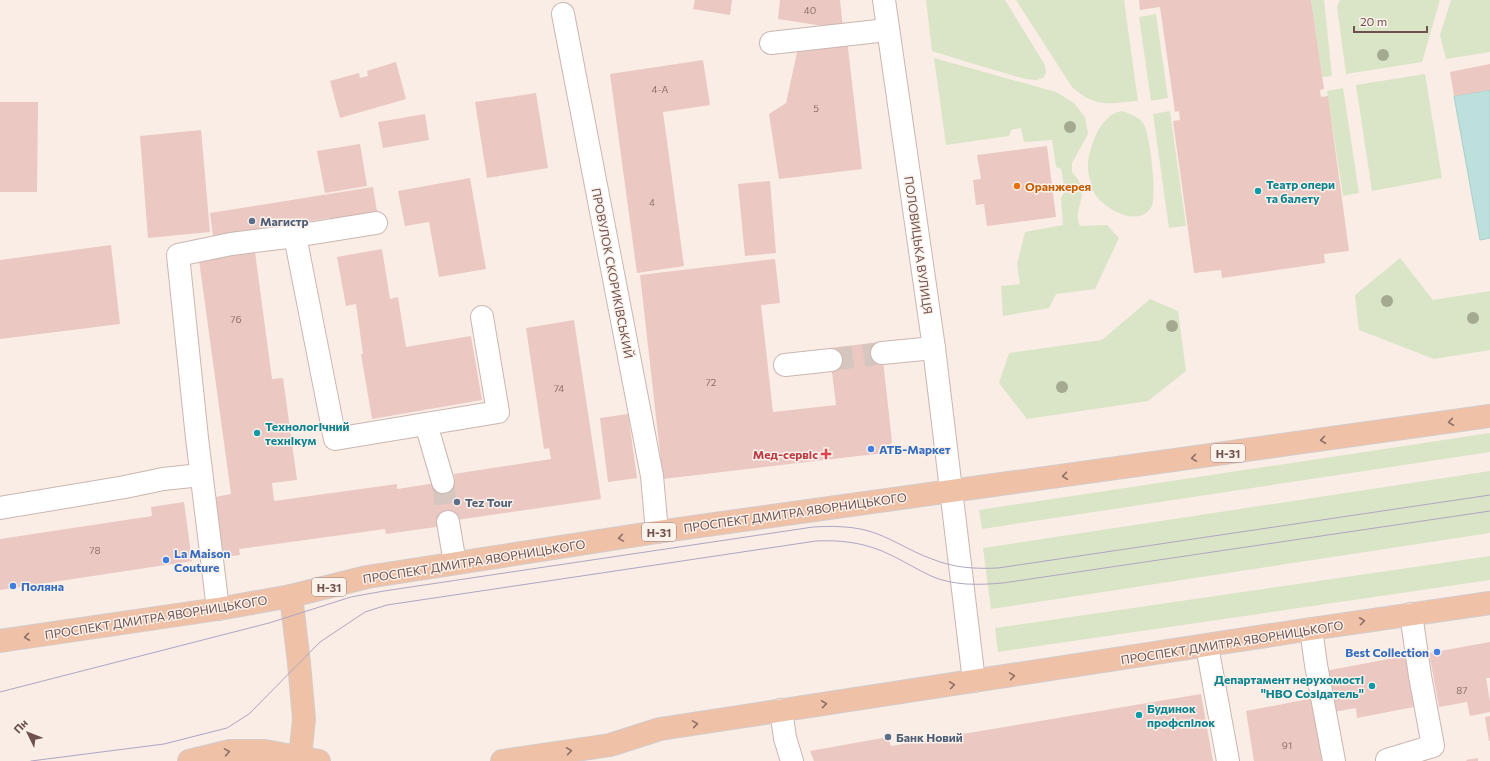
<svg xmlns="http://www.w3.org/2000/svg" width="1490" height="761" font-family="Commissioner,sans-serif">
<style>
.green{fill:#dae5c7}
.water{fill:#bee0dc;stroke:#a5d0cc}
.building{fill:#ebc8c2}
.lines{fill:none;stroke-linecap:round;stroke-linejoin:round}
.minor-tunnel{stroke:#d6c6c0;stroke-width:22;stroke-dasharray:22 11;stroke-linecap:butt}
.minor-casing{stroke:#cbb6b1;stroke-width:24}
.major-casing{stroke:#d4cbca;stroke-width:24}
.minor{stroke:#fff;stroke-width:22}
.major{stroke:#efc2a8;stroke-width:22}
.tram{stroke:#aea6c1;stroke-width:1}
.tree{fill:#a4aa8f}
.oneway{stroke:#8f6e65}
.food-dot{fill:#e8710a;stroke:#fcf2ec;stroke-width:1.5}
.culture-dot{fill:#0f9aa8;stroke:#fcf2ec;stroke-width:1.5}
.service-dot{fill:#5c6f8a;stroke:#fcf2ec;stroke-width:1.5}
.shop-dot{fill:#3f7fe0;stroke:#fcf2ec;stroke-width:1.5}
.health-dot{fill:#e0444e;stroke:#fcf2ec;stroke-width:1.5}
.labels{text-anchor:middle;dominant-baseline:central;stroke-width:3;stroke-linejoin:round;paint-order:stroke}
.number-label{font-size:10px;fill:#8e706c}
.shield{fill:#fcf2ec;stroke:#99827e;stroke-width:1}
.shield-label{font-size:11px;font-weight:bold;fill:#6f524f}
.culture-label{font-size:12px;font-weight:bold;fill:#0d838f;stroke:#fcf2ec;text-anchor:start}
.food-label{font-size:12px;font-weight:bold;fill:#c56008;stroke:#fcf2ec;text-anchor:start}
.service-label{font-size:12px;font-weight:bold;fill:#4e5e75;stroke:#fcf2ec;text-anchor:start}
.street-label{font-size:12px;fill:#6f524f;stroke:#fcf2ec}
.shop-label{font-size:12px;font-weight:bold;fill:#366cbe;stroke:#fcf2ec;text-anchor:start}
.health-label{font-size:12px;font-weight:bold;fill:#be3a42;stroke:#fcf2ec;text-anchor:end}
</style>
<rect width="100%" height="100%" fill="#f9ede6"/>
<g class="green">
<path d="M926,0H1005L1045,65L1046,73L1043,78L1036,80L1025,79L967,62L932,51Z"/>
<path d="M1016,0H1124L1138,101C1108,103 1097,109 1072,87Z"/>
<path d="M1311,0H1324L1332,76L1322,77Z"/>
<path d="M1340,0H1440L1422,62L1346,74L1337,7Z"/>
<path d="M1451,0H1490V52L1446,59L1440,35Z"/>
<path d="M1156,14L1168,98L1151,101L1139,17Z"/>
<path d="M934,58L1056,92L1074,103L1085,117L1088,134L1072,163V172C1094,195 1071,208 1080,226L1107,225L1119,238L1095,289L1056,294L1049,308L1003,316L1001,286L1020,284L1017,264L1025,232L1063,225L1061,198L1065,191L1061,169L1056,167L1052,140L1024,142L1021,128L1011,130L1009,136L946,145Z"/>
<path d="M1425,74L1442,178L1372,191L1356,85Z"/>
<path d="M1343,88L1359,193L1343,196L1327,91Z"/>
<path d="M1122,111C1130,114 1137,116 1143,123C1150,132 1157,196 1152,206C1139,230 1102,208 1093,191C1091,189 1091,185 1091,182C1090,178 1088,174 1088,170C1087,150 1100,114 1122,111Z"/>
<path d="M1170,111L1186,226L1169,228L1153,114Z"/>
<path d="M1400,258L1433,300L1490,291V350L1434,359L1359,330L1355,295Z"/>
<path d="M1150,299L1178,311L1186,371L1148,401L1027,419L999,383L1009,353L1102,340Z"/>
<path d="M1490,433V452L982,529L979,510Z"/>
<path d="M1490,471V533L991,609L983,548Z"/>
<path d="M1490,556V580L998,652L995,628Z"/>
</g>
<path class="water" d="M1490,90V238L1480,240L1454,96Z"/>
<g class="building">
<path d="M695,0H732L730,15L693,9Z"/>
<path d="M780,0H840L843,29L778,19Z"/>
<path d="M1139,0H1311L1324,89L1320,90L1321,97L1328,96L1349,251L1324,254L1325,263L1222,278L1221,270L1194,273L1173,121L1180,120L1179,111L1175,112L1160,7L1140,10Z"/>
<path d="M847,39L862,169L779,179L769,114L786,103L798,48Z"/>
<path d="M703,60L710,105L663,112L684,266L637,273L610,74Z"/>
<path d="M396,62L406,99L340,118L330,81L359,73L360,78L368,76L367,71Z"/>
<path d="M1490,64V90L1454,96L1450,72Z"/>
<path d="M536,93L548,168L487,178L475,102Z"/>
<path d="M0,102H38L37,192H0Z"/>
<path d="M425,114L429,140L383,148L378,122Z"/>
<path d="M201,130L210,232L148,238L140,136Z"/>
<path d="M360,144L367,186L325,193L317,151Z"/>
<path d="M1047,146L1056,217L987,226L984,204L976,205L973,180L981,179L977,155Z"/>
<path d="M470,178L486,269L439,277L429,222L405,226L398,191Z"/>
<path d="M770,181L776,253L745,256L738,184Z"/>
<path d="M373,187L378,217L331,225L330,218L213,236L210,213Z"/>
<path d="M111,245L120,324L0,339V260Z"/>
<path d="M382,249L390,299L398,297L406,347L471,336L482,400L372,419L361,354H363L356,304L346,306L337,257Z"/>
<path d="M255,252L272,379L283,378L297,480L272,483L274,501L397,484V489L443,482L455,480L454,474L551,459L549,448L544,449L526,328L574,320L601,499L443,522V526L386,534L385,529L239,549L240,555L223,557L215,497L231,494L199,260Z"/>
<path d="M775,259L780,303L761,305L773,412L836,405L829,348L881,342L892,442L884,453L663,479L640,275Z"/>
<path d="M628,414L637,478L608,482L600,418Z"/>
<path d="M184,502L192,561L0,590V539L152,516L151,507Z"/>
<path d="M1490,642V678H1486L1490,702V712L1470,716L1467,702L1439,707L1429,653Z"/>
<path d="M1410,655L1419,706L1357,718L1356,708L1333,712L1325,671Z"/>
<path d="M1201,694L1213,761H814L810,751L888,737L891,746Z"/>
<path d="M1314,698L1326,761H1254L1246,711Z"/>
<path d="M1490,716V741H1489L1485,717Z"/>
<path d="M1478,758V761H1467L1466,760Z"/>
</g>
<g class="lines">
<g class="minor-tunnel">
<path d="M831,360L882,353"/>
<path d="M443,482L448,522"/>
</g>
<defs>
<g id="minor">
<path d="M884,0L934,348L974,681"/>
<path d="M563,14L652,476L657,532"/>
<path d="M771,43L887,30"/>
<path d="M295,236L335,439L498,412L482,317"/>
<path d="M882,353L934,348"/>
<path d="M785,365L831,360"/>
<path d="M426,424L443,482"/>
<path d="M0,508L125,487L163,479L201,475"/>
<path d="M448,522L455,563"/>
<path d="M218,609L197,438L178,255L231,244L295,236L376,223"/>
<path d="M1311,629L1316,665L1334,761"/>
<path d="M1207,646L1228,761"/>
<path d="M781,710L785,738L792,761"/>
<path d="M1387,760L1433,746L1420,676L1411,614"/>
</g>
<g id="major">
<path d="M291,596L299,663L304,719L300,757"/>
<path d="M0,641L218,609L291,596L367,577L657,532L1490,416"/>
<path d="M189,761L230,751H265L319,761"/>
<path d="M502,761L610,745L660,729L1311,629L1490,603"/>
</g>
</defs>
<use href="#minor" class="minor-casing"/>
<use href="#major" class="major-casing"/>
<use href="#minor" class="minor"/>
<use href="#major" class="major"/>
<g class="tram">
<path d="M0,692L269,623L351,597L384,591L813,527C830,526 848,526 865,530C889,536 909,551 932,559C954,568 975,569 998,568L1490,495"/>
<path d="M31,761L164,744L227,728L249,714L320,642L365,612L387,605L816,541C839,540 860,542 882,551C899,558 914,568 931,576C954,586 979,585 1003,583L1490,511"/>
</g>
</g>
<g class="tree">
<circle cx="1383" cy="55" r="6"/>
<circle cx="1070" cy="127" r="6"/>
<circle cx="1387" cy="301" r="6"/>
<circle cx="1473" cy="318" r="6"/>
<circle cx="1172" cy="326" r="6"/>
<circle cx="1062" cy="387" r="6"/>
</g>
<defs><path id="oneway-chevron" d="M-2-3.5L2.5 0L-2 3.5" fill="none" stroke-width="1.6" stroke-linecap="round" stroke-linejoin="round"/></defs>
<g class="oneway">
<use href="#oneway-chevron" transform="translate(1451 422) rotate(172)"/>
<use href="#oneway-chevron" transform="translate(1323 440) rotate(172)"/>
<use href="#oneway-chevron" transform="translate(1194 458) rotate(172)"/>
<use href="#oneway-chevron" transform="translate(1065 476) rotate(172)"/>
<use href="#oneway-chevron" transform="translate(621 538) rotate(171)"/>
<use href="#oneway-chevron" transform="translate(1362 621) rotate(-8)"/>
<use href="#oneway-chevron" transform="translate(27 637) rotate(172)"/>
<use href="#oneway-chevron" transform="translate(1012 676) rotate(-9)"/>
<use href="#oneway-chevron" transform="translate(952 685) rotate(-8)"/>
<use href="#oneway-chevron" transform="translate(824 704) rotate(-8)"/>
<use href="#oneway-chevron" transform="translate(695 724) rotate(-9)"/>
<use href="#oneway-chevron" transform="translate(569 751) rotate(-8)"/>
<use href="#oneway-chevron" transform="translate(227 752) rotate(-10)"/>
</g>
<circle class="food-dot" cx="1017" cy="186" r="4"/>
<g class="culture-dot">
<circle cx="1258" cy="191" r="4"/>
<circle cx="257" cy="433" r="4"/>
<circle cx="1372" cy="686" r="4"/>
<circle cx="1139" cy="715" r="4"/>
</g>
<g class="service-dot">
<circle cx="252" cy="221" r="4"/>
<circle cx="457" cy="502" r="4"/>
<circle cx="888" cy="737" r="4"/>
</g>
<g class="shop-dot">
<circle cx="871" cy="449" r="4"/>
<circle cx="166" cy="560" r="4"/>
<circle cx="13" cy="586" r="4"/>
<circle cx="1437" cy="652" r="4"/>
</g>
<path class="health-dot" d="M824 448h4v4h4v4h-4v4h-4v-4h-4v-4h4z"/>
<g class="labels">
<g class="number-label">
<text x="810" y="10">40</text>
<text x="660" y="89">4-А</text>
<text x="816" y="108">5</text>
<text x="652" y="202">4</text>
<text x="236" y="319">76</text>
<text x="711" y="382">72</text>
<text x="559" y="388">74</text>
<text x="95" y="550">78</text>
<text x="1462" y="690">87</text>
<text x="1287" y="745">91</text>
</g>
<g class="shield">
<rect x="1211" y="444" width="34" height="18" rx="3"/>
<rect x="642" y="523" width="34" height="18" rx="3"/>
<rect x="312" y="578" width="34" height="18" rx="3"/>
</g>
<g class="shield-label">
<text x="1228" y="453">Н-31</text>
<text x="659" y="532">Н-31</text>
<text x="329" y="587">Н-31</text>
</g>
<g class="culture-label">
<text x="1266" y="184">Театр опери<tspan x="1266" dy="14">та балету</tspan></text>
<text x="265" y="426">Технологічний<tspan x="265" dy="14">технікум</tspan></text>
<text x="1364" y="679" text-anchor="end">Департамент нерухомості<tspan x="1364" dy="14">"НВО Созідатель"</tspan></text>
<text x="1147" y="708">Будинок<tspan x="1147" dy="14">профспілок</tspan></text>
</g>
<g class="food-label">
<text x="1025" y="186">Оранжерея</text>
</g>
<g class="service-label">
<text x="260" y="221">Магистр</text>
<text x="465" y="502">Tez Tour</text>
<text x="896" y="737">Банк Новий</text>
</g>
<g class="street-label">
<text transform="translate(919 245) rotate(82)">ПОЛОВИЦЬКА ВУЛИЦЯ</text>
<text transform="translate(613 273) rotate(79)">ПРОВУЛОК СКОРИКІВСЬКИЙ</text>
<text transform="translate(795 512) rotate(-8)">ПРОСПЕКТ ДМИТРА ЯВОРНИЦЬКОГО</text>
<text transform="translate(474 561) rotate(-9)">ПРОСПЕКТ ДМИТРА ЯВОРНИЦЬКОГО</text>
<text transform="translate(156 617) rotate(-9)">ПРОСПЕКТ ДМИТРА ЯВОРНИЦЬКОГО</text>
<text transform="translate(1232 642) rotate(-9)">ПРОСПЕКТ ДМИТРА ЯВОРНИЦЬКОГО</text>
</g>
<g class="shop-label">
<text x="879" y="449">АТБ-Маркет</text>
<text x="174" y="553">La Maison<tspan x="174" dy="14">Couture</tspan></text>
<text x="21" y="586">Поляна</text>
<text x="1429" y="652" text-anchor="end">Best Collection</text>
</g>
<g class="health-label">
<text x="818" y="454">Мед-сервіс</text>
</g>
</g>
<g transform="translate(28 733) rotate(313)" stroke="#fcf2ec" stroke-width="3" paint-order="stroke">
<path d="M0-3L7 15L0 10L-7 15Z" fill="#6f524f"/>
<text y="-6" font-size="11" font-weight="bold" text-anchor="middle" fill="#6f524f">Пн</text>
</g>
<path d="M1354 26v6h73v-6" fill="none" stroke="#6f524f" stroke-width="2"/>
<text x="1360" y="26" font-size="12" fill="#6f524f" stroke="#fcf2ec" stroke-width="3" paint-order="stroke">20 m</text>
</svg>
